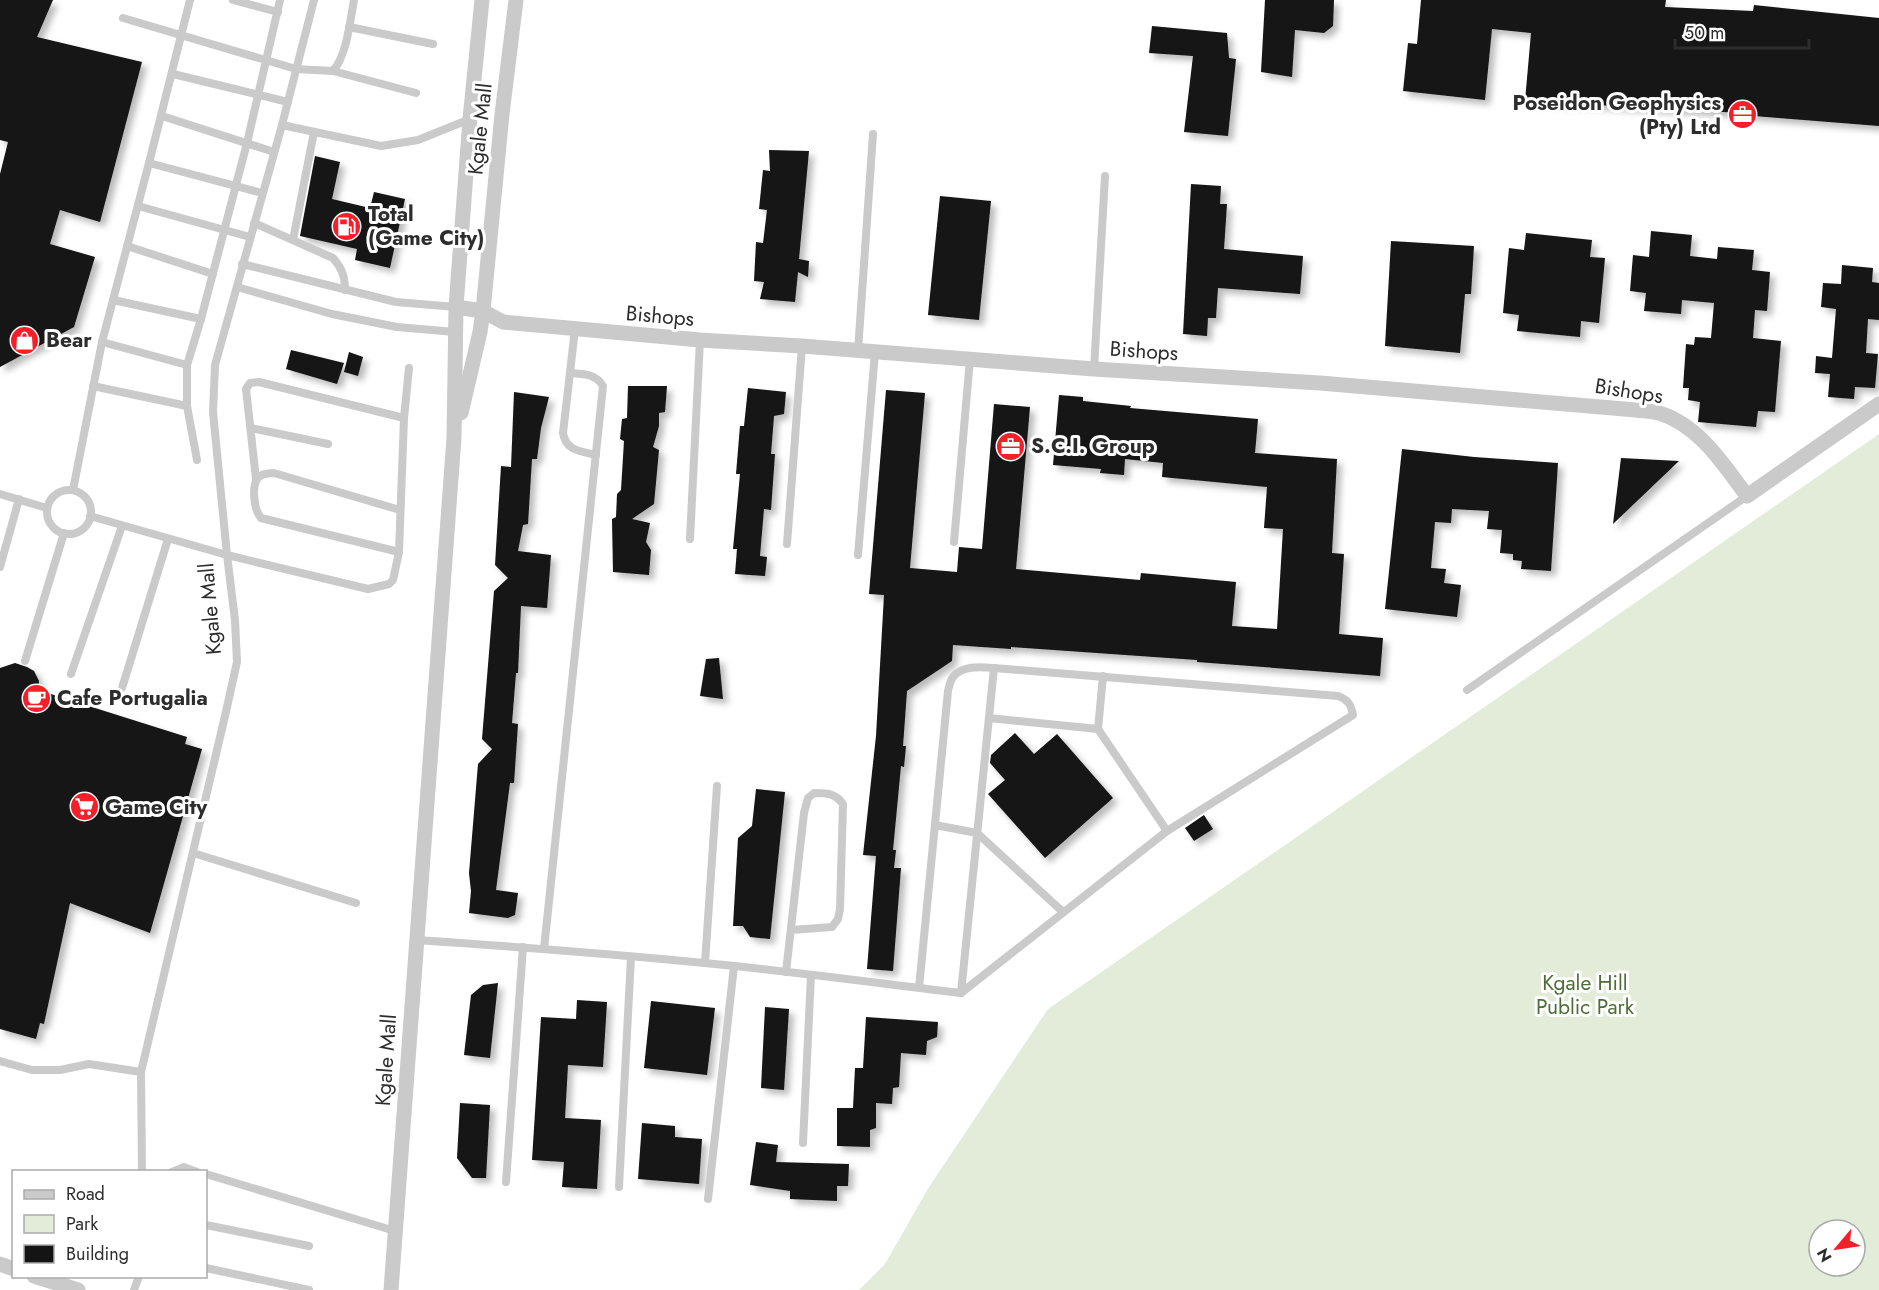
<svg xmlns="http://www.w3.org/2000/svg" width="1879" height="1290" font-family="Jost,sans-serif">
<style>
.green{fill:#e2ecd9;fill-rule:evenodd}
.building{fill:#141414;filter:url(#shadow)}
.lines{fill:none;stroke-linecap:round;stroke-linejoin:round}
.service{stroke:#cacaca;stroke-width:8}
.minor{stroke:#cacaca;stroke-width:15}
.labels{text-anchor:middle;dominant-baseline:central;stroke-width:6;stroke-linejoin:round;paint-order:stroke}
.poi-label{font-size:21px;font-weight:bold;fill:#2d2d2d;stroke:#fff;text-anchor:start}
.street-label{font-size:21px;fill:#2d2d2d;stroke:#fff}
.park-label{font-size:21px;fill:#4e6c37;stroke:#fff}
</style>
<defs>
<filter id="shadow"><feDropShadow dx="5" dy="5" stdDeviation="3" flood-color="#0004"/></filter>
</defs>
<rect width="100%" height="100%" fill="#fff"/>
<path class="green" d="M1879,434V1290H859L885,1264L929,1187L1048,1009ZM1819,1230H1855V1266H1819Z"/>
<g class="building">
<path d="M0,0H53L37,37L142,62L100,222L60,210L50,244L95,257L74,327L0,367V174L8,142L0,140Z"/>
<path d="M1265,0H1334L1333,26L1324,33L1295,30L1292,77L1261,72Z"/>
<path d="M1421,0H1666L1665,7L1753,11L1754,5L1879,18V126L1742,115V113L1525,101L1531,33L1492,29L1485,100L1403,91L1408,43L1417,44Z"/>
<path d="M1152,26L1227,33L1229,58L1236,59L1228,136L1184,132L1193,56L1149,53Z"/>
<path d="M769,150L809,151L799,259L809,261L808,277L798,272L795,302L760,299L764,282L754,281L756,242L763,243L767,210L759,209L763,170L770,171Z"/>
<path d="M315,156L340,162L332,199L370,208L374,192L405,199L390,268L355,260L357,249L300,236Z"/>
<path d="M1191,184L1221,186L1220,204H1227L1224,249L1303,256L1300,294L1218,288L1216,318H1208L1207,336L1183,334Z"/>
<path d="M940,196L991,201L979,320L928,315Z"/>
<path d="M1651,231L1692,235L1690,256L1717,259L1718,247L1754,250L1752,270L1770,272L1767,311L1755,310L1753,338L1781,341L1775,412L1758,411L1756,427L1698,422L1700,402L1688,400L1689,388H1683L1686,344L1694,345L1695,337L1711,338L1714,303L1682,300L1681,314L1644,311L1646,293L1630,291L1633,255L1649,257Z"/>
<path d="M1526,233L1592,240L1590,257L1605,258L1599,323L1581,321L1580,337L1517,331L1519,315L1503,313L1509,248L1524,250Z"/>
<path d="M1391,241L1474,246L1471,294H1465L1460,353L1385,346Z"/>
<path d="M1842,265L1873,268L1872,282L1879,283V320L1868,319L1866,353L1878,354L1875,388L1855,387L1854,399L1828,397L1830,374L1815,373L1816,356L1832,358L1836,309L1821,307L1823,283L1841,284Z"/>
<path d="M291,350L344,363L337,384L286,369Z"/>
<path d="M349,352L363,357L358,376L344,372Z"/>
<path d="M628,386H667L665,412L659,413V426L653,447L659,450L654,504L632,519L650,523L646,542L651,550L649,575L613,572L612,519L616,517L617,494L621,490L624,441L620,439L622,419L627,418Z"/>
<path d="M748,388L786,392L784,414L774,416L771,454H775L771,510L764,509L760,556L767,557L765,576L735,574L737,549H733L740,474H736L740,426H744Z"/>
<path d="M886,390L925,393L910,568L957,572L959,547L982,549L994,404L1030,407L1016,569L1140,580L1141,573L1236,582L1232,626L1277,629L1283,529L1264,528L1267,487L1162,477L1163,463L1125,459L1124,475L1100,473L1101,469L1053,465L1059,395L1083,397V401L1131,406L1130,408L1258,419L1255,453L1337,459L1332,553L1344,554L1339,634L1383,638L1380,676L1197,662V660L1011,647V649L953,645L952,661L907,691L903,746H906L904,767L901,766L893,850H896L894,868H901L893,971L867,969L876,856L863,855L876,736L884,595L869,594Z"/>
<path d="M514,392L549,397L541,428L537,459H532L528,524L523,525L518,551L551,555L547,608L521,606L518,673H516L512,723L518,724L514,783H510L496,890L518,893L515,915L508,918L469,913L471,891L469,873L478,764L492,749L482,739L494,591L508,578L495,565L501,466L511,467Z"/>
<path d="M1402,449L1474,457L1558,463L1551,571L1521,569L1522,561L1513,560V554L1500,553L1502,530L1487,529L1489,511L1452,509L1451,523L1435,522L1431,568L1446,569L1444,583L1461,585L1457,617L1385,609Z"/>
<path d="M1621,458L1679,461L1613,524Z"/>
<path d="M719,658L723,699L700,696L706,659Z"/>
<path d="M15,663L27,667L34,671L39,681L38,690L187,737L185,744L202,749L150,933L70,903L44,1024L40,1023L36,1039L0,1029V668Z"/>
<path d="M1015,733L1034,754L1057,734L1113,798L1045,858L988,794L1005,780L990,763L991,755Z"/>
<path d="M756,789L785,792L770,939L750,937L743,926H733L738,838L752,826Z"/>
<path d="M1204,815L1213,829L1194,841L1185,828Z"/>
<path d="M498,983L490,1058L464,1055L471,995L483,985Z"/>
<path d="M577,1000L607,1002L603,1067L568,1065L565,1118L601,1120L597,1189L562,1187L564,1162L532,1160L541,1017L576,1019Z"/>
<path d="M651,1001L715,1008L707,1075L644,1068Z"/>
<path d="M765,1007L789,1009L784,1090L761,1088Z"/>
<path d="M866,1017L938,1022L937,1037L927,1041L926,1055L901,1053L899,1087L893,1088L892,1104L876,1103V1128L870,1130V1147L837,1146V1108H853L855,1068H863Z"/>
<path d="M460,1103L490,1105L486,1178H472L457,1158Z"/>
<path d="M642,1123L675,1126V1137L702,1139L699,1184L638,1179Z"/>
<path d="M756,1142L778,1145L776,1162L849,1164L848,1186H837V1201L790,1199V1191L750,1185Z"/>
</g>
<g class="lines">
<g class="service">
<path d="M233,0L278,12"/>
<path d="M123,18L296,69L333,71C347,55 350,21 354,0"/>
<path d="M349,27L433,44"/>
<path d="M333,71L416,93"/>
<path d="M173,74L288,102"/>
<path d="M162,116L274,152"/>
<path d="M282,125L381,146L418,140L470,119"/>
<path d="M149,163L190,0"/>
<path d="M138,206L250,237"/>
<path d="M254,223L333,258C342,268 345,277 345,290"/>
<path d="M293,240L314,132"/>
<path d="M127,246L213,274"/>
<path d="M242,264L396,302L456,307"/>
<path d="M237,287L332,314L397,327L455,332"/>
<path d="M113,300L201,319"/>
<path d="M575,329L563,433C566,451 580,451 596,455"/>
<path d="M102,342L187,365"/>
<path d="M858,351L873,134"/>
<path d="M1094,369L1105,176"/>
<path d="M93,386L187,406"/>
<path d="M251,428L328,444"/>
<path d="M197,460L187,406V365L201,319L247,143L280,0"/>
<path d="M256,479L246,389L250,383L259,382L404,418"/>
<path d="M73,490L102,342L149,163L262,193"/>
<circle cx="69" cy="512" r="22"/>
<path d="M0,494L47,508"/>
<path d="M90,516L227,555L368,589L389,584L393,580L399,552L404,418L409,368"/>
<path d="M690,539L700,340"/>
<path d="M954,542L970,359"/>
<path d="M787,544L802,346"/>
<path d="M399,552L261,518C255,510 255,504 254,494C254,479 258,473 274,473L400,510"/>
<path d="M858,555L875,352"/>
<path d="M0,567L19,499"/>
<path d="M25,661L64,533"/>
<path d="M71,674L122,526"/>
<path d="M122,688L168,539"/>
<path d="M1467,690L1747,496"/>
<path d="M989,718L1098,729L1167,831"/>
<path d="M1098,729L1103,676"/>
<path d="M935,825L977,833L1063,912"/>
<path d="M193,853L356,903"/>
<path d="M416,940C522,947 629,955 735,966C810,974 886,984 961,993L1167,831L1353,715C1351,704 1348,700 1338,696L994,668C981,667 962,665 953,677C950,681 949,687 948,691L919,988"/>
<path d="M544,949L603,386C596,374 584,374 571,373"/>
<path d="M705,963L717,786"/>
<path d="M786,972L804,813L808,798L814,793C827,793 835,793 843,804L840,909L838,919L832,927L791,930"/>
<path d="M961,993L994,668"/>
<path d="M0,1061L32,1070H60L89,1064L141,1072"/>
<path d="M803,1143L811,975"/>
<path d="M142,1172L141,1072L225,716L237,662L235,620L227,555L213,412L215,365L282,125L314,0"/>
<path d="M172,1172L184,1167L197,1172"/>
<path d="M206,1174L395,1231"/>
<path d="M506,1182L523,947"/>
<path d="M619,1187L631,957"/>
<path d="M708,1199L734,966"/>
<path d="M206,1225L309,1246"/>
<path d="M206,1268L309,1290"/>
<path d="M134,1290L139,1276"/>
</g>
<g class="minor">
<path d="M456,307L483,311L503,322L700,340L802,346L1094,369L1320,383L1636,410C1643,411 1652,411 1659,413C1699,425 1724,465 1747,496L1879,404"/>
<path d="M461,413L480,332L483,311L502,114L516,0"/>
<path d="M0,1264L14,1269"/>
<path d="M34,1276L78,1290"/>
<path d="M391,1290L454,438L456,307L470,119L482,0"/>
</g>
</g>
<defs>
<symbol id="office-disc" viewBox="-11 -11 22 22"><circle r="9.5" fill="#f3202a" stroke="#fff"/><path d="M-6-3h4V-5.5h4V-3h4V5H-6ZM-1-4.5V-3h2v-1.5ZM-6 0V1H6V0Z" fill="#fff"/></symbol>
<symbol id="fuel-disc" viewBox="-11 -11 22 22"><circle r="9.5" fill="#f3202a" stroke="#fff"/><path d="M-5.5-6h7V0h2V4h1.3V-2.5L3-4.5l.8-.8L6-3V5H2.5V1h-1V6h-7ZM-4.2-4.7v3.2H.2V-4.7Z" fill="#fff"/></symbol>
<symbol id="shop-disc" viewBox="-11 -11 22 22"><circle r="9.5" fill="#f3202a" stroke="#fff"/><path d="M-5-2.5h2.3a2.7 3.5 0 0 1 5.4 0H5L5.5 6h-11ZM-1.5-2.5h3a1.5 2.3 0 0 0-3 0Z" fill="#fff"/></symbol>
<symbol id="cafe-disc" viewBox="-11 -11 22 22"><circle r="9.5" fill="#f3202a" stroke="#fff"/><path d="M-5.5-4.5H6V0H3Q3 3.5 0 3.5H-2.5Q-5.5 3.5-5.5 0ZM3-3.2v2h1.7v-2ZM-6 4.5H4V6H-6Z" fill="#fff"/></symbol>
<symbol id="supermarket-disc" viewBox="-11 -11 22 22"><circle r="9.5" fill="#f3202a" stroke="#fff"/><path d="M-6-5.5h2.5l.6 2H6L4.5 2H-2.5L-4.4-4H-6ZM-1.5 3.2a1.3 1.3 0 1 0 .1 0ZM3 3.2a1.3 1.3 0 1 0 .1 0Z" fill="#fff"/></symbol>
</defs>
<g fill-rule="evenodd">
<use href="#office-disc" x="1726" y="98" width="33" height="33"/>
<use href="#fuel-disc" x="330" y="210" width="33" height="33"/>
<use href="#shop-disc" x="8" y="324" width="33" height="33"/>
<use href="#office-disc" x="994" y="430" width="33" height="33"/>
<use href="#cafe-disc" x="20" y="682" width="33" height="33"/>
<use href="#supermarket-disc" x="68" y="790" width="33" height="33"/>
</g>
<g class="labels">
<g class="poi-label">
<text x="1721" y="103" text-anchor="end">Poseidon Geophysics<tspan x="1721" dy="24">(Pty) Ltd</tspan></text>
<text x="368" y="214">Total<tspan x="368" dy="24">(Game City)</tspan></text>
<text x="46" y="340">Bear</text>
<text x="1031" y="446">S.C.I. Group</text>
<text x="57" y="698">Cafe Portugalia</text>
<text x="105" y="807">Game City</text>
</g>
<g class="street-label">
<text transform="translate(480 129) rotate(-84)">Kgale Mall</text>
<text transform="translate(660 316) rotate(5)">Bishops</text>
<text transform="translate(1144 351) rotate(4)">Bishops</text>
<text transform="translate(1629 391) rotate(9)">Bishops</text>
<text transform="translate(210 609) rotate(-95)">Kgale Mall</text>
<text transform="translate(386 1060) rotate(-86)">Kgale Mall</text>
</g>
<g class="park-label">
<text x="1585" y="983">Kgale Hill<tspan x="1585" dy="24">Public Park</tspan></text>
</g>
</g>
<rect x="12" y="1170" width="195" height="108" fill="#ffffff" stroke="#ababab" stroke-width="1.5"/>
<rect x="24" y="1190" width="30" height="9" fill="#cacaca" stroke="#ababab" stroke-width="1.5"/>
<text x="66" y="1200" font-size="18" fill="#2d2d2d">Road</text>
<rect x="24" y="1215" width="30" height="18" fill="#e2ecd9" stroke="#ababab" stroke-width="1.5"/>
<text x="66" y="1230" font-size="18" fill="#2d2d2d">Park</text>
<rect x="24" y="1245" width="30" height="18" fill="#141414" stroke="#ababab" stroke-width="1.5"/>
<text x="66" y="1260" font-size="18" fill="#2d2d2d">Building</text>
<g transform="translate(1837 1248) rotate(241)"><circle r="28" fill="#ffffff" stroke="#ababab" stroke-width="1.5"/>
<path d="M0-4.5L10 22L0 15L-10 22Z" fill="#f3202a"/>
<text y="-9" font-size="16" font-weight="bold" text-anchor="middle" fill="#2d2d2d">N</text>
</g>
<path d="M1675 39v9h134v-9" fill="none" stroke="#2d2d2d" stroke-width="3"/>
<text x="1684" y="39" font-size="18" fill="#2d2d2d" stroke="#ffffff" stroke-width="4.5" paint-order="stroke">50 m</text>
</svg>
